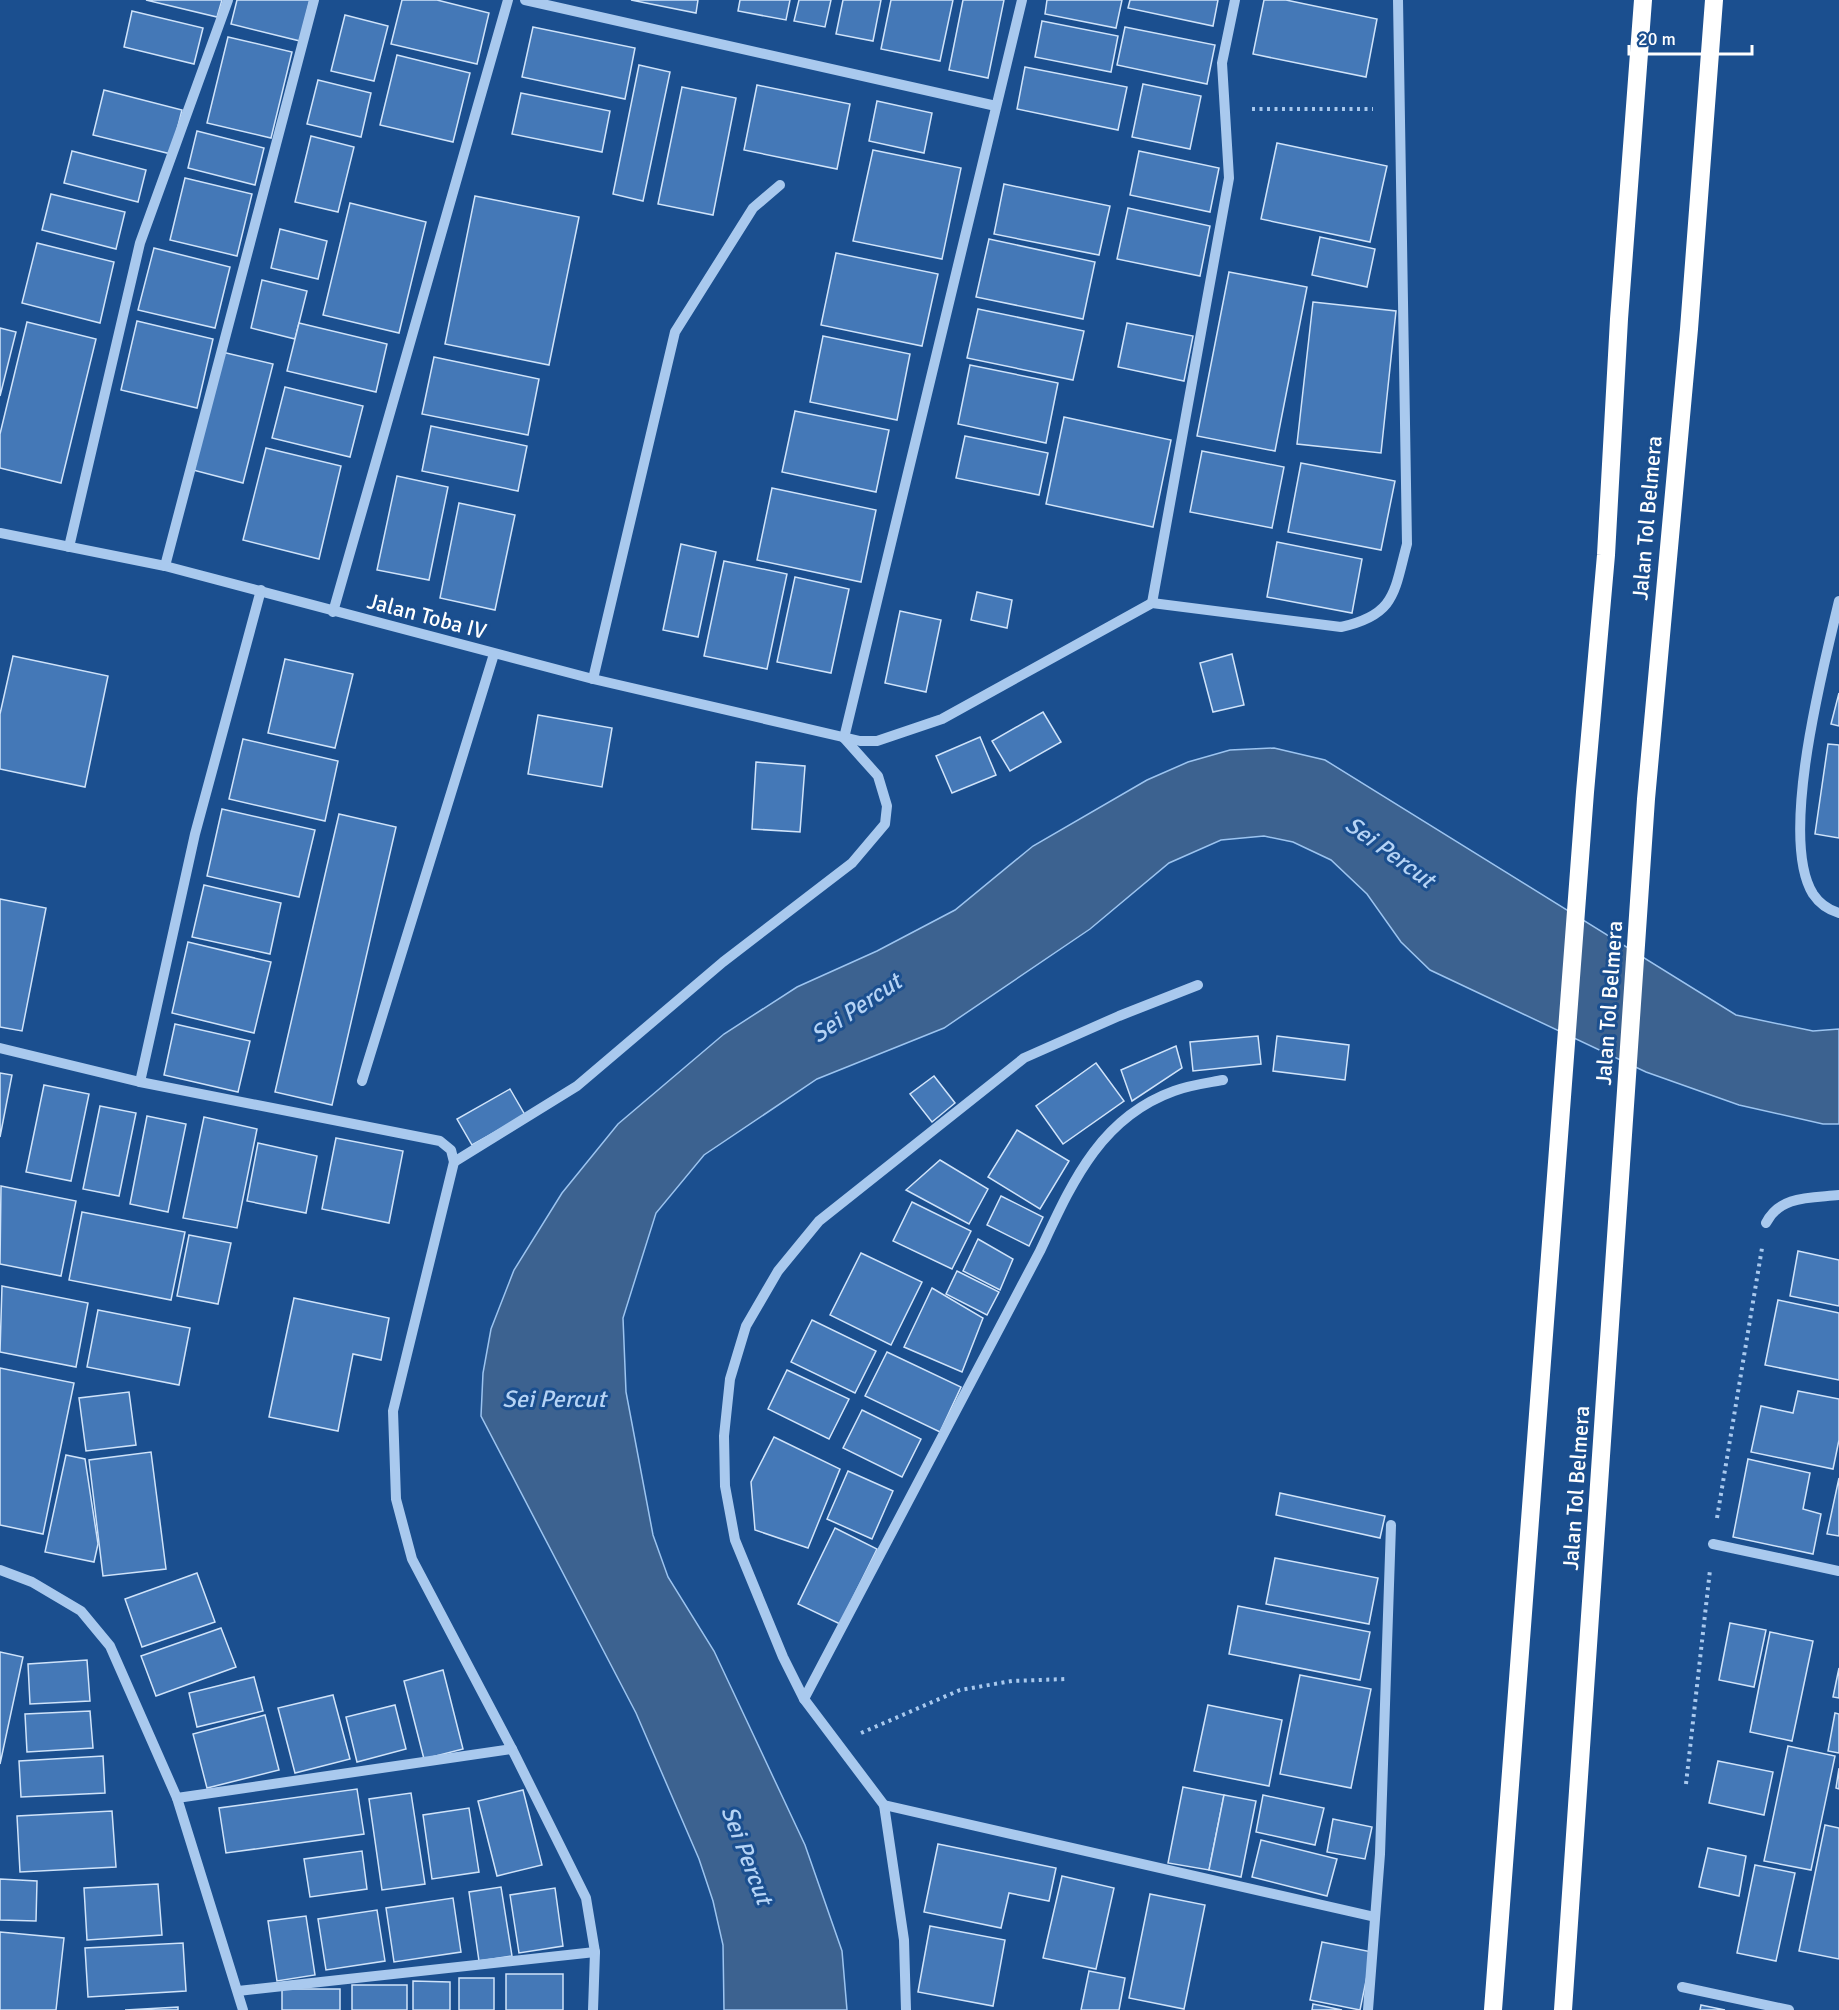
<svg xmlns="http://www.w3.org/2000/svg" width="1839" height="2010" font-family="Signika,sans-serif">
<style>
.water{fill:#3c6290;stroke:#9cc4f0;stroke-width:1.5}
.building{fill:#4478b7;stroke:#cfe3fa;stroke-width:1.5}
.lines{fill:none;stroke-linecap:round;stroke-linejoin:round}
.path{stroke:#a9c9ee;stroke-width:4;stroke-dasharray:3 4.5;stroke-linecap:butt}
.minor{stroke:#a9c9ee;stroke-width:10}
.highway{stroke:#fff;stroke-width:18}
.labels{text-anchor:middle;dominant-baseline:central;stroke-width:6;stroke-linejoin:round;paint-order:stroke}
.street-label{font-size:22px;fill:#fff;stroke:#1b4f8f}
.water-label{font-size:24px;font-style:italic;fill:#b5d3f5;stroke:#1b4f8f}
</style>
<rect width="100%" height="100%" fill="#1b4f8f"/>
<path class="water" d="M1274,748L1325,760L1736,1015L1813,1031L1839,1029V1124H1823L1739,1105L1646,1072L1430,970L1401,942L1367,894L1331,860L1293,842L1264,836L1221,840L1169,863L1090,929L944,1028L817,1079L704,1155L656,1213L623,1318L626,1392L653,1535L668,1577L714,1651L805,1845L842,1951L847,2010H724L723,1945L713,1901L699,1859L636,1713L481,1416L483,1373L491,1329L514,1270L562,1193L618,1124L724,1034L797,987L877,951L955,910L1033,846L1147,780L1188,762L1230,750Z"/>
<g class="building">
<path d="M146,0H222L217,17Z"/>
<path d="M237,0H310L300,41L231,24Z"/>
<path d="M402,0H437L489,13L477,64L391,44Z"/>
<path d="M631,0H698L696,13Z"/>
<path d="M740,0H790L786,20L738,11Z"/>
<path d="M799,0H831L825,27L794,21Z"/>
<path d="M843,0H881L873,41L836,34Z"/>
<path d="M891,0H953L940,61L881,49Z"/>
<path d="M963,0H1004L988,78L949,70Z"/>
<path d="M1047,0H1122L1116,28L1045,14Z"/>
<path d="M1130,0H1218L1213,26L1128,8Z"/>
<path d="M1264,0H1286L1377,19L1366,77L1253,54Z"/>
<path d="M132,11L203,28L194,64L124,47Z"/>
<path d="M345,15L388,26L374,81L331,71Z"/>
<path d="M1042,21L1118,36L1111,72L1035,57Z"/>
<path d="M533,27L635,48L625,99L522,77Z"/>
<path d="M1125,27L1215,45L1207,84L1117,65Z"/>
<path d="M228,37L292,52L271,138L207,123Z"/>
<path d="M397,55L470,73L453,142L380,125Z"/>
<path d="M639,65L670,72L643,201L613,194Z"/>
<path d="M1025,67L1127,87L1118,130L1017,109Z"/>
<path d="M318,80L371,93L361,137L307,124Z"/>
<path d="M1143,84L1201,96L1190,149L1132,137Z"/>
<path d="M757,85L850,104L837,169L744,150Z"/>
<path d="M682,87L736,98L713,215L658,204Z"/>
<path d="M104,90L182,110L171,154L93,135Z"/>
<path d="M521,93L610,111L602,152L512,134Z"/>
<path d="M877,101L932,113L924,153L869,141Z"/>
<path d="M197,131L264,148L255,185L188,168Z"/>
<path d="M311,136L354,147L338,212L295,202Z"/>
<path d="M1277,143L1387,166L1370,242L1261,219Z"/>
<path d="M873,150L961,168L942,259L853,241Z"/>
<path d="M72,151L146,170L138,202L64,183Z"/>
<path d="M1139,151L1219,168L1210,212L1130,195Z"/>
<path d="M185,178L252,194L237,256L170,240Z"/>
<path d="M1004,184L1110,206L1099,255L994,234Z"/>
<path d="M51,194L125,212L116,249L42,230Z"/>
<path d="M475,196L579,217L549,365L445,344Z"/>
<path d="M350,203L426,222L399,333L323,315Z"/>
<path d="M1128,208L1210,226L1200,276L1117,259Z"/>
<path d="M280,229L327,241L318,279L271,268Z"/>
<path d="M1320,237L1375,249L1367,287L1312,275Z"/>
<path d="M989,239L1095,262L1083,319L976,297Z"/>
<path d="M37,243L114,262L100,323L22,303Z"/>
<path d="M154,248L230,267L215,328L138,310Z"/>
<path d="M836,253L938,274L922,346L821,325Z"/>
<path d="M1229,272L1307,287L1275,451L1197,436Z"/>
<path d="M262,280L307,291L295,339L251,328Z"/>
<path d="M1313,302L1396,311L1381,453L1297,444Z"/>
<path d="M978,309L1084,331L1073,380L967,358Z"/>
<path d="M137,321L213,339L197,408L121,390Z"/>
<path d="M27,322L96,339L61,483L0,468V434Z"/>
<path d="M299,323L387,344L376,392L287,371Z"/>
<path d="M1127,323L1193,336L1184,381L1118,367Z"/>
<path d="M0,328L16,332L0,396Z"/>
<path d="M823,336L910,354L897,420L810,402Z"/>
<path d="M222,352L273,364L243,483L193,470Z"/>
<path d="M434,357L539,379L528,435L422,414Z"/>
<path d="M970,365L1058,383L1046,443L958,424Z"/>
<path d="M285,387L363,406L350,457L272,438Z"/>
<path d="M795,411L889,430L876,492L782,472Z"/>
<path d="M1064,417L1171,440L1153,527L1046,504Z"/>
<path d="M431,426L527,446L518,491L422,471Z"/>
<path d="M965,436L1048,453L1039,495L956,478Z"/>
<path d="M266,448L341,466L319,559L243,540Z"/>
<path d="M1202,451L1284,467L1272,528L1190,512Z"/>
<path d="M1301,463L1395,481L1381,550L1288,532Z"/>
<path d="M397,476L448,487L429,580L377,570Z"/>
<path d="M772,488L876,510L861,582L757,560Z"/>
<path d="M459,503L515,515L495,610L440,598Z"/>
<path d="M1277,542L1362,559L1352,613L1267,597Z"/>
<path d="M681,544L716,552L698,637L663,630Z"/>
<path d="M724,561L787,574L767,669L704,656Z"/>
<path d="M795,577L849,589L831,673L777,662Z"/>
<path d="M977,592L1012,600L1007,628L971,620Z"/>
<path d="M900,611L941,620L926,692L885,683Z"/>
<path d="M1232,654L1244,705L1213,712L1200,663Z"/>
<path d="M13,656L108,676L85,787L0,769V714Z"/>
<path d="M285,659L353,674L335,748L268,733Z"/>
<path d="M1839,693V726L1831,724Z"/>
<path d="M1043,712L1061,742L1010,771L992,741Z"/>
<path d="M538,715L612,728L602,787L528,774Z"/>
<path d="M980,737L996,775L952,793L936,756Z"/>
<path d="M243,739L338,761L325,821L229,799Z"/>
<path d="M1828,744L1839,745V838L1815,834Z"/>
<path d="M756,762L805,766L800,832L752,829Z"/>
<path d="M222,809L315,830L299,897L207,876Z"/>
<path d="M339,814L396,827L332,1105L275,1092Z"/>
<path d="M204,885L281,903L270,954L192,937Z"/>
<path d="M0,899L46,908L22,1031L0,1027Z"/>
<path d="M188,942L271,962L254,1033L172,1013Z"/>
<path d="M175,1024L250,1041L238,1092L164,1075Z"/>
<path d="M1258,1036L1261,1064L1193,1071L1190,1042Z"/>
<path d="M1277,1036L1349,1045L1345,1080L1273,1071Z"/>
<path d="M1176,1046L1182,1068L1132,1101L1121,1070Z"/>
<path d="M1096,1063L1124,1101L1063,1144L1036,1106Z"/>
<path d="M0,1073L12,1075L0,1137Z"/>
<path d="M934,1076L955,1103L932,1122L910,1094Z"/>
<path d="M44,1085L89,1094L71,1181L26,1172Z"/>
<path d="M510,1089L525,1115L472,1145L457,1119Z"/>
<path d="M100,1106L136,1113L119,1196L83,1189Z"/>
<path d="M147,1116L186,1124L168,1212L130,1204Z"/>
<path d="M204,1117L257,1129L237,1228L183,1218Z"/>
<path d="M1017,1130L1069,1161L1040,1209L988,1177Z"/>
<path d="M336,1138L403,1151L389,1223L322,1209Z"/>
<path d="M258,1143L317,1156L306,1213L247,1201Z"/>
<path d="M940,1160L988,1189L969,1224L906,1190Z"/>
<path d="M1,1186L76,1201L61,1276L0,1264Z"/>
<path d="M1001,1196L1043,1217L1029,1246L987,1225Z"/>
<path d="M912,1202L971,1231L952,1269L893,1241Z"/>
<path d="M82,1212L185,1232L171,1300L69,1280Z"/>
<path d="M189,1235L231,1243L218,1304L177,1296Z"/>
<path d="M978,1239L1013,1259L1000,1290L963,1271Z"/>
<path d="M1798,1251L1839,1260V1306L1790,1296Z"/>
<path d="M861,1253L922,1282L891,1345L830,1315Z"/>
<path d="M957,1271L999,1292L987,1315L946,1294Z"/>
<path d="M2,1286L88,1303L76,1367L0,1352Z"/>
<path d="M932,1288L983,1318L962,1372L904,1347Z"/>
<path d="M294,1298L389,1318L381,1360L353,1354L338,1431L269,1417Z"/>
<path d="M1778,1300L1839,1313V1380L1765,1365Z"/>
<path d="M98,1310L190,1328L179,1385L87,1367Z"/>
<path d="M812,1320L876,1351L855,1393L791,1362Z"/>
<path d="M887,1352L961,1387L940,1432L865,1396Z"/>
<path d="M0,1368L74,1383L43,1534L0,1525Z"/>
<path d="M787,1370L849,1399L829,1439L768,1409Z"/>
<path d="M1798,1391L1839,1399V1440L1833,1469L1751,1452L1761,1406L1793,1413Z"/>
<path d="M129,1392L136,1445L86,1451L79,1398Z"/>
<path d="M862,1410L921,1439L902,1477L843,1448Z"/>
<path d="M774,1437L840,1469L808,1548L755,1530L751,1482Z"/>
<path d="M151,1452L166,1569L103,1576L89,1460Z"/>
<path d="M66,1455L85,1459L98,1544L94,1562L45,1552Z"/>
<path d="M1748,1459L1810,1473L1803,1509L1821,1514L1813,1554L1733,1537Z"/>
<path d="M848,1471L893,1491L872,1539L827,1519Z"/>
<path d="M1839,1478V1536L1827,1534Z"/>
<path d="M1280,1493L1385,1516L1380,1538L1276,1515Z"/>
<path d="M835,1528L877,1549L840,1624L798,1604Z"/>
<path d="M1275,1558L1378,1578L1369,1624L1266,1604Z"/>
<path d="M197,1573L215,1622L142,1647L125,1599Z"/>
<path d="M1238,1606L1370,1632L1360,1680L1229,1654Z"/>
<path d="M1730,1623L1766,1630L1754,1687L1719,1680Z"/>
<path d="M221,1628L236,1667L156,1696L141,1656Z"/>
<path d="M1770,1632L1813,1641L1792,1741L1750,1732Z"/>
<path d="M0,1652L23,1657L0,1764Z"/>
<path d="M87,1660L90,1701L30,1704L28,1664Z"/>
<path d="M1839,1668V1698L1833,1697Z"/>
<path d="M443,1670L463,1749L424,1759L404,1681Z"/>
<path d="M1300,1675L1371,1689L1351,1788L1280,1774Z"/>
<path d="M254,1677L263,1711L197,1727L189,1693Z"/>
<path d="M333,1695L350,1759L295,1773L278,1708Z"/>
<path d="M395,1705L406,1749L357,1762L346,1717Z"/>
<path d="M1208,1705L1282,1720L1269,1786L1194,1771Z"/>
<path d="M90,1711L93,1748L27,1752L25,1714Z"/>
<path d="M1835,1713L1839,1714V1753L1828,1751Z"/>
<path d="M265,1715L279,1770L207,1788L193,1734Z"/>
<path d="M1788,1746L1835,1756L1811,1870L1764,1861Z"/>
<path d="M103,1756L105,1793L21,1797L19,1761Z"/>
<path d="M1718,1761L1773,1772L1764,1815L1709,1803Z"/>
<path d="M1839,1768V1789L1836,1788Z"/>
<path d="M1183,1787L1224,1795L1209,1870L1168,1863Z"/>
<path d="M357,1789L364,1834L226,1853L219,1808Z"/>
<path d="M523,1790L542,1865L497,1876L478,1801Z"/>
<path d="M411,1793L425,1884L382,1890L369,1799Z"/>
<path d="M1224,1795L1256,1801L1241,1877L1209,1870Z"/>
<path d="M1263,1795L1324,1808L1315,1845L1256,1832Z"/>
<path d="M469,1808L479,1872L432,1879L423,1815Z"/>
<path d="M112,1811L116,1867L20,1872L17,1816Z"/>
<path d="M1333,1819L1372,1827L1365,1859L1327,1852Z"/>
<path d="M1825,1825L1839,1828V1959L1799,1951Z"/>
<path d="M1261,1840L1337,1859L1327,1896L1252,1877Z"/>
<path d="M938,1844L1056,1868L1049,1901L1009,1893L1001,1928L924,1912Z"/>
<path d="M1708,1848L1746,1856L1739,1896L1699,1887Z"/>
<path d="M362,1851L367,1889L310,1897L304,1859Z"/>
<path d="M1755,1865L1795,1873L1776,1961L1737,1953Z"/>
<path d="M1062,1876L1114,1888L1096,1969L1043,1958Z"/>
<path d="M0,1879L37,1881L36,1921L0,1920Z"/>
<path d="M158,1884L162,1935L87,1940L84,1888Z"/>
<path d="M501,1887L512,1956L479,1961L469,1892Z"/>
<path d="M555,1888L563,1946L519,1953L510,1895Z"/>
<path d="M1150,1894L1205,1905L1184,2009L1129,1998Z"/>
<path d="M453,1898L461,1952L394,1962L386,1908Z"/>
<path d="M377,1910L385,1961L326,1970L318,1919Z"/>
<path d="M306,1916L315,1975L277,1981L268,1921Z"/>
<path d="M930,1926L1005,1940L993,2006L918,1992Z"/>
<path d="M0,1932L64,1938L56,2010H0Z"/>
<path d="M1322,1942L1372,1952L1360,2010L1310,2000Z"/>
<path d="M183,1943L186,1991L88,1997L85,1948Z"/>
<path d="M1089,1971L1125,1978L1119,2010H1081Z"/>
<rect x="506" y="1974" width="57" height="36"/>
<rect x="459" y="1978" width="35" height="32"/>
<path d="M413,1981L450,1982V2010H413Z"/>
<rect x="352" y="1985" width="55" height="25"/>
<rect x="282" y="1989" width="58" height="21"/>
<path d="M1313,2004L1342,2010H1312Z"/>
<path d="M1701,2005L1725,2010H1700Z"/>
<path d="M178,2007V2010H125Z"/>
</g>
<g class="lines">
<g class="path">
<path d="M1252,109H1373"/>
<path d="M1717,1518L1762,1248"/>
<path d="M861,1733L960,1690L1012,1681L1065,1679"/>
<path d="M1686,1784L1710,1570"/>
</g>
<g class="minor">
<path d="M525,0L996,106"/>
<path d="M0,533L165,566L593,679L860,741H877L942,719L1152,603L1341,627C1396,615 1394,592 1407,544L1398,0"/>
<path d="M69,547L140,243L228,0"/>
<path d="M165,566L314,0"/>
<path d="M1839,601C1824,665 1778,838 1813,894C1819,903 1829,910 1839,913"/>
<path d="M1152,603L1229,178L1222,63L1235,0"/>
<path d="M333,612L508,0"/>
<path d="M593,679L675,332L753,208L780,185"/>
<path d="M844,738L1022,0"/>
<path d="M1198,985L1119,1016L1024,1058L819,1221L778,1271L746,1326L730,1379L724,1436L725,1486L735,1540L783,1657L804,1699L884,1805L1375,1917"/>
<path d="M0,1048L140,1082L440,1141L451,1150L454,1162L393,1411L396,1499L412,1559L512,1749L586,1898L595,1952L593,2010"/>
<path d="M362,1081L494,654"/>
<path d="M140,1082L195,834L261,590"/>
<path d="M454,1162L577,1086L723,962L852,863L885,824L887,806L878,776L844,738"/>
<path d="M1766,1223C1780,1195 1811,1198 1839,1195"/>
<path d="M1713,1544L1839,1571"/>
<path d="M0,1570L32,1582L81,1611L110,1646L177,1798L243,2010"/>
<path d="M804,1699L1040,1251C1071,1185 1099,1118 1174,1091C1190,1085 1207,1083 1223,1080"/>
<path d="M177,1798L512,1749"/>
<path d="M884,1805L904,1940L906,2010"/>
<path d="M1682,1987L1789,2010"/>
<path d="M238,1991L595,1952"/>
<path d="M1368,2010L1380,1854L1391,1525"/>
</g>
<g class="highway">
<path d="M1493,2010L1585,792L1606,555L1619,319L1643,0"/>
<path d="M1563,2010L1646,799L1689,329L1714,0"/>
</g>
</g>
<g class="labels">
<g class="street-label">
<text transform="translate(1647 518) rotate(-85)">Jalan Tol Belmera</text>
<text transform="translate(427 616) rotate(15)">Jalan Toba IV</text>
<text transform="translate(1609 1003) rotate(-86)">Jalan Tol Belmera</text>
<text transform="translate(1576 1488) rotate(-86)">Jalan Tol Belmera</text>
</g>
<g class="water-label">
<text transform="translate(1390 852) rotate(36)">Sei Percut</text>
<text transform="translate(856 1008) rotate(-34)">Sei Percut</text>
<text x="554" y="1399">Sei Percut</text>
<text transform="translate(747 1855) rotate(69)">Sei Percut</text>
</g>
</g>
<path d="M1629 45v9h123v-9" fill="none" stroke="#ffffff" stroke-width="3"/>
<text x="1638" y="45" font-size="18" fill="#ffffff" stroke="#1b4f8f" stroke-width="4.5" paint-order="stroke">20 m</text>
</svg>
